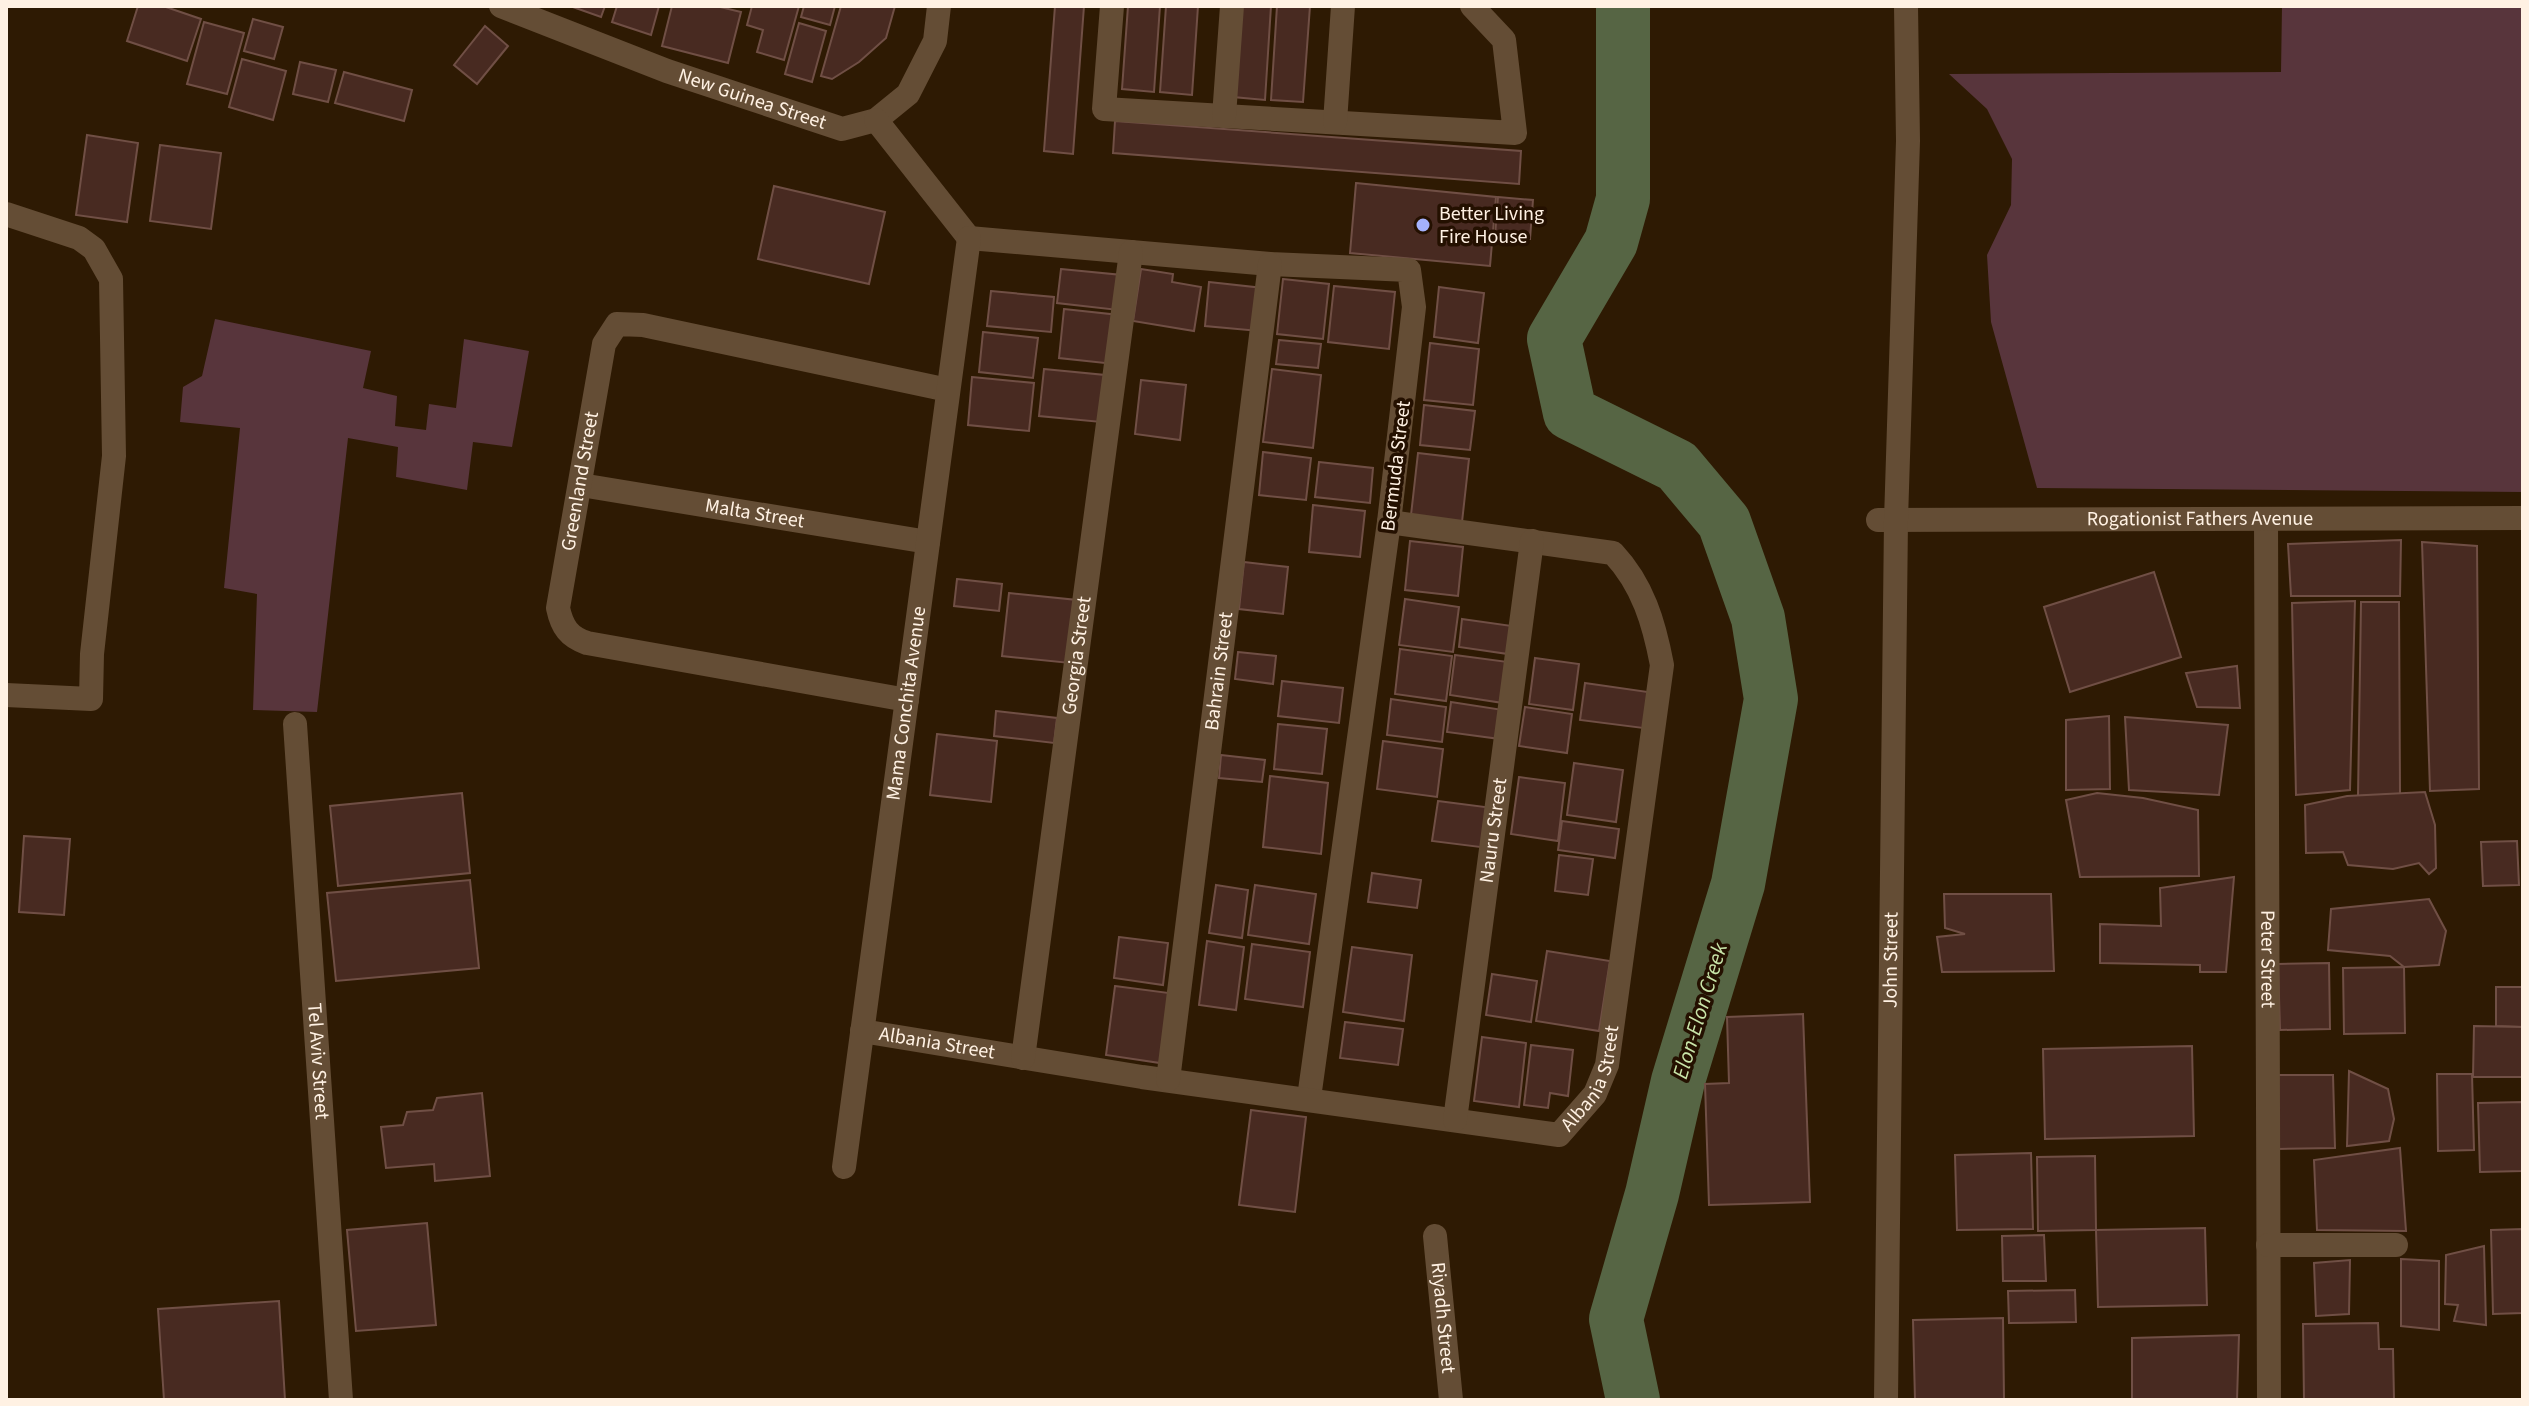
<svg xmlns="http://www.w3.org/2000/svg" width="2529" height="1406" font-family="'Source Sans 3',sans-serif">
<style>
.green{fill:#58353c}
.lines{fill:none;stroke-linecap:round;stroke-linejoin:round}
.river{stroke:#566544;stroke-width:54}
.building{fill:#482a21;stroke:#704f45;stroke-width:2}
.minor{stroke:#644d35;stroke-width:24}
.poi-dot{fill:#a4b1fc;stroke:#241000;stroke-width:3}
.labels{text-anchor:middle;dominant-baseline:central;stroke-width:7;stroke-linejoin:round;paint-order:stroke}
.street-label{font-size:20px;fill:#fff1e3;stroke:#241000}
.poi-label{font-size:20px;fill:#fff1e3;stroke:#241000;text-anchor:start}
.water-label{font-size:22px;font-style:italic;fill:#c9e5a9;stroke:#241000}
</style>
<rect width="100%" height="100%" fill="#2e1a03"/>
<g class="green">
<path d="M2282,6H2523V492L2037,488L1991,322L1987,255L2011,205L2012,159L1987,109L1949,74L2281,72Z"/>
<path d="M215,319L371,351L363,388L397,396L395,426L426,430L429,404L456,408L464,339L529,351L512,447L473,442L467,490L396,477L398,447L348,438L317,712L253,710L257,594L224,588L240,428L180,422L183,387L202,376Z"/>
</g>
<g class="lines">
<path class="river" d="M1623,6V199L1611,242L1554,339L1570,413L1677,466L1724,522L1758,618L1771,699L1738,884L1678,1081L1652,1194L1616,1319L1633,1400"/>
</g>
<g class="building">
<path d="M138,6H163L201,19L187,61L127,41Z"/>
<path d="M570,6H605L601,17Z"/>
<path d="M617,6H659L651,35L612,22Z"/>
<path d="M672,6H716L741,12L728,63L662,46Z"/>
<path d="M752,6H799L784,60L757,52L763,30L747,25Z"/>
<path d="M804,6H835L830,25L801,17Z"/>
<path d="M841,6H895L886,38L859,62L832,79L821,76Z"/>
<path d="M1055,6H1084L1073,154L1044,151Z"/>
<path d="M1128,6H1160L1154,92L1122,89Z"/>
<path d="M1166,6H1198L1192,95L1160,92Z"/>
<path d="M1239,6H1271L1265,100L1233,97Z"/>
<path d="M1277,6H1310L1303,102L1271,100Z"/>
<path d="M253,19L283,27L274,59L244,51Z"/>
<path d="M204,22L244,33L227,94L187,84Z"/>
<path d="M799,23L826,31L812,82L785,74Z"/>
<path d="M485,26L508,46L477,84L454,65Z"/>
<path d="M242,59L286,71L273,120L229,107Z"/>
<path d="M300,62L336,70L328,102L293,94Z"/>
<path d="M344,72L412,90L404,121L335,103Z"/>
<path d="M1115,121L1521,151L1519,184L1113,153Z"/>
<path d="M87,135L138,143L127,222L76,215Z"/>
<path d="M160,145L221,153L211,229L150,221Z"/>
<path d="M1356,183L1496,197L1490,266L1350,253Z"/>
<path d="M774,186L885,212L869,284L758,259Z"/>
<path d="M1498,197L1533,200L1530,239L1495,236Z"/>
<path d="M1061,269L1122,275L1118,310L1057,303Z"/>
<path d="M1141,269L1173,274L1172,282L1201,287L1194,331L1133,321Z"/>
<path d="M1283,279L1329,284L1323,339L1277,334Z"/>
<path d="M1209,282L1263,288L1259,331L1205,326Z"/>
<path d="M1334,286L1395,292L1389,349L1328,342Z"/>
<path d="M1439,287L1484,293L1478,343L1434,337Z"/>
<path d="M991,291L1054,297L1051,332L987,326Z"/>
<path d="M1064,309L1119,315L1114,364L1059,358Z"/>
<path d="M983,332L1038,338L1033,378L979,372Z"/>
<path d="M1279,340L1321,344L1318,368L1276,364Z"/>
<path d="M1430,343L1479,349L1473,405L1424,400Z"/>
<path d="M1044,369L1105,375L1101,422L1039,416Z"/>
<path d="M1272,369L1321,375L1313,448L1263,442Z"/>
<path d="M972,377L1034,383L1029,431L968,425Z"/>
<path d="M1141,380L1186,385L1180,440L1135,434Z"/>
<path d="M1424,405L1475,411L1470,450L1420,445Z"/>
<path d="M1263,452L1311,458L1306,500L1259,495Z"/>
<path d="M1418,453L1469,459L1462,522L1411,515Z"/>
<path d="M1319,462L1373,468L1370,503L1315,497Z"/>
<path d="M1313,505L1365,511L1360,557L1309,552Z"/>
<path d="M2401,540L2400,596H2291L2288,544Z"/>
<path d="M1410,541L1463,547L1458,596L1405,590Z"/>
<path d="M2422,542L2477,546L2479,789L2430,791Z"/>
<path d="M1244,562L1288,567L1283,614L1239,609Z"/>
<path d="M2154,572L2181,657L2070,692L2044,607Z"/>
<path d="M957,579L1002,584L999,611L954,606Z"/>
<path d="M1009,593L1077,600L1070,663L1002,656Z"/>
<path d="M1405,599L1459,607L1453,652L1399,645Z"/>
<path d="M2355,601L2350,790L2296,795L2292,603Z"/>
<path d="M2361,602H2399L2400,794L2358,796Z"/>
<path d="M1462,619L1512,626L1508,654L1459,647Z"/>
<path d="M1400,649L1452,656L1446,701L1395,694Z"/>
<path d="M1238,652L1276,656L1273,684L1235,679Z"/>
<path d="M1455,655L1508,662L1503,703L1450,695Z"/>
<path d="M1535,658L1579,664L1573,710L1529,704Z"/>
<path d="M2237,666L2240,708L2197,707L2186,673Z"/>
<path d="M1282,681L1343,688L1339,723L1278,716Z"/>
<path d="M1585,683L1648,692L1643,728L1580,720Z"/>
<path d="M1391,699L1446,707L1442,742L1387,735Z"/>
<path d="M1451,702L1503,710L1500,739L1447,732Z"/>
<path d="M1525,707L1572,714L1567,753L1519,746Z"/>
<path d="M996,711L1057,718L1054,743L994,736Z"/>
<path d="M2109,716L2110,789L2066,790V720Z"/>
<path d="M2125,717L2228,725L2219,795L2129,790Z"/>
<path d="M1278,724L1327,729L1322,774L1274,769Z"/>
<path d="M937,734L997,741L991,802L930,795Z"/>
<path d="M1383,741L1443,749L1437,797L1377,789Z"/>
<path d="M1221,755L1265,760L1262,782L1219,778Z"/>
<path d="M1574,763L1623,770L1616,822L1567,815Z"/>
<path d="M1270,776L1328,783L1321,854L1263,847Z"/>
<path d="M1519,777L1565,783L1558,841L1511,834Z"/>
<path d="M2425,792L2435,825L2436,868L2429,874L2419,863L2393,869L2348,865L2343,852L2306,853L2305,805L2347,796Z"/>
<path d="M462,793L470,873L338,886L330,806Z"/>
<path d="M2097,793L2143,798L2198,810L2199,876L2080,877L2066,800Z"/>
<path d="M1438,801L1493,808L1488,848L1432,841Z"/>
<path d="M1562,821L1619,829L1615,858L1558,850Z"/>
<path d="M24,836L70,839L64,915L19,912Z"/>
<path d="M2517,841L2519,885L2483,886L2481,842Z"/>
<path d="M1559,855L1593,859L1588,895L1555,891Z"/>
<path d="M1372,873L1421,880L1417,908L1368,902Z"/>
<path d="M2234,877L2226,972H2200V965L2100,963V924L2161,926L2160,888Z"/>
<path d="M470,880L479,968L336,981L327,893Z"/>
<path d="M1216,885L1248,890L1242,938L1209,933Z"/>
<path d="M1255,885L1316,894L1309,944L1248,935Z"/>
<path d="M1944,894H2051L2054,971L1942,972L1937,937L1965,934L1945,928Z"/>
<path d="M2429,899L2446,931L2439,965L2404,967L2390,956L2328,950L2331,909Z"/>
<path d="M1119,937L1168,943L1163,985L1114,978Z"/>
<path d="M1207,941L1244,947L1236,1010L1199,1005Z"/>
<path d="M1252,944L1310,952L1303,1007L1245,999Z"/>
<path d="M1352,947L1412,955L1404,1021L1343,1012Z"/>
<path d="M1547,951L1610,961L1599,1031L1536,1021Z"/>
<path d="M2329,963L2330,1029L2280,1030L2278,964Z"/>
<path d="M2404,967L2405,1033L2344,1034L2343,968Z"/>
<path d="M1492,974L1537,981L1531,1022L1486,1015Z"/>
<path d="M1115,986L1169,993L1160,1063L1106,1055Z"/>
<path d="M2496,987H2523V1027L2496,1026Z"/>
<path d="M1803,1014L1810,1202L1709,1205L1705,1084L1729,1083L1727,1017Z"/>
<path d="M1345,1022L1403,1029L1398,1065L1340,1058Z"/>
<path d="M2474,1026L2523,1027V1077H2473Z"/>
<path d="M1482,1037L1526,1043L1519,1107L1474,1101Z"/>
<path d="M1531,1045L1573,1050L1568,1096L1550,1093L1548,1108L1524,1105Z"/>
<path d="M2192,1046L2194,1136L2045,1139L2043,1049Z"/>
<path d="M2349,1071L2388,1089L2394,1119L2389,1141L2347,1146Z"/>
<path d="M2437,1074H2472L2474,1150L2438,1151Z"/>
<path d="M2274,1075H2333L2335,1148L2277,1149Z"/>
<path d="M482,1093L490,1176L435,1181L434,1164L386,1168L381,1127L403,1125L407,1112L433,1110L437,1098Z"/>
<path d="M2523,1102V1171L2480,1172L2478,1103Z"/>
<path d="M1251,1110L1306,1117L1295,1212L1239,1205Z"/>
<path d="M2400,1148L2406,1231L2317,1230L2314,1160Z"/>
<path d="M2031,1153L2033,1229L1957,1230L1955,1155Z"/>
<path d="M2095,1156L2096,1230L2038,1231L2037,1157Z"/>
<path d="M427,1223L436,1325L356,1331L347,1230Z"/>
<path d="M2205,1228L2207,1305L2098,1307L2096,1230Z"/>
<path d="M2523,1229V1313L2493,1314L2491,1230Z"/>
<path d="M2044,1235L2046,1281H2003L2002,1236Z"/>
<path d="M2484,1246L2486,1325L2454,1321L2458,1305L2445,1304L2446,1255Z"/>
<path d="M2401,1259L2439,1261V1330L2401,1326Z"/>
<path d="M2350,1260L2349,1314L2316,1316L2314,1263Z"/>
<path d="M2075,1290L2076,1322L2009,1323L2008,1291Z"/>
<path d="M279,1301L285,1400H164L158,1309Z"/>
<path d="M2003,1318L2004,1400H1915L1913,1320Z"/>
<path d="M2378,1323L2379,1349H2393L2394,1400H2304L2303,1324Z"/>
<path d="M2239,1335L2237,1400H2132V1338Z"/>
</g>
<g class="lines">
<g class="minor">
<path id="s1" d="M501,6L667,71L842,129L876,120L908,94L935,41L939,6"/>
<path d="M1112,6L1104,109L1515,133L1504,40L1472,6"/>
<path d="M1224,116L1232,6"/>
<path d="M876,120L969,238"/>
<path d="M1335,122L1343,6"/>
<path d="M6,214L79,238L94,249L111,279L114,456L92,654L91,699L6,695"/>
<path d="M969,238L1270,264L1409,270L1414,307L1389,522L1309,1098"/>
<path id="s2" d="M581,485L928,542"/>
<path id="s3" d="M2266,519L2269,1400"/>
<path id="s4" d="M1878,520L2523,518"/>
<path id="s5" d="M907,700L587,643C569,637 562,627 558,608L604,344L617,324L643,325L948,390"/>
<path id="s6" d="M295,724L341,1400"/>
<path id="s7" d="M862,1031L1142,1077L1559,1135L1595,1094L1607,1065L1662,665C1654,623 1643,585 1613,553L1389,522"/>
<path id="s8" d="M1023,1058L1131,252"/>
<path id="s9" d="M1168,1080L1270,264"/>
<path id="s10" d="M1455,1120L1532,541"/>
<path id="s11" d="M844,1167L969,238"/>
<path id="s12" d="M1435,1236L1451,1400"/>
<path d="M2268,1245H2396"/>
<path id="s13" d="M1886,1400L1896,520L1908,141L1906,6"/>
</g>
</g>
<circle class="poi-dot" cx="1423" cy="225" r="8"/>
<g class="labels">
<g class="street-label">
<text stroke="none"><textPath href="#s1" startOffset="268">New Guinea Street</textPath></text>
<text transform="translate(1396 466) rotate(-83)">Bermuda Street</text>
<text stroke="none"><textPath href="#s5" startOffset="502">Greenland Street</textPath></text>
<text stroke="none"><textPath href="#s2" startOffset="176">Malta Street</textPath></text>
<text stroke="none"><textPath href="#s4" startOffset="322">Rogationist Fathers Avenue</textPath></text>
<text stroke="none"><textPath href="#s8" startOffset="406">Georgia Street</textPath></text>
<text stroke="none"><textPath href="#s9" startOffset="412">Bahrain Street</textPath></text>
<text stroke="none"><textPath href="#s11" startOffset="468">Mama Conchita Avenue</textPath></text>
<text stroke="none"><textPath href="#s10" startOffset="292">Nauru Street</textPath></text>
<text stroke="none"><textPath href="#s3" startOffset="440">Peter Street</textPath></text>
<text stroke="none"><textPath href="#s13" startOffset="440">John Street</textPath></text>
<text stroke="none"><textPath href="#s7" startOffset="76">Albania Street</textPath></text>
<text stroke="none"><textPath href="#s6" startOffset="338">Tel Aviv Street</textPath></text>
<text stroke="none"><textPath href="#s7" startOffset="772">Albania Street</textPath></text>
<text stroke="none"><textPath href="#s12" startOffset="82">Riyadh Street</textPath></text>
</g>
<g class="poi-label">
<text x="1439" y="214">Better Living<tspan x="1439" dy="23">Fire House</tspan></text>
</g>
<g class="water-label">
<text transform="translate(1700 1011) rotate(-73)">Elon-Elon Creek</text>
</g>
</g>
<rect width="2529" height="1406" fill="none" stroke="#fff1e3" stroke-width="16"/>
</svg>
